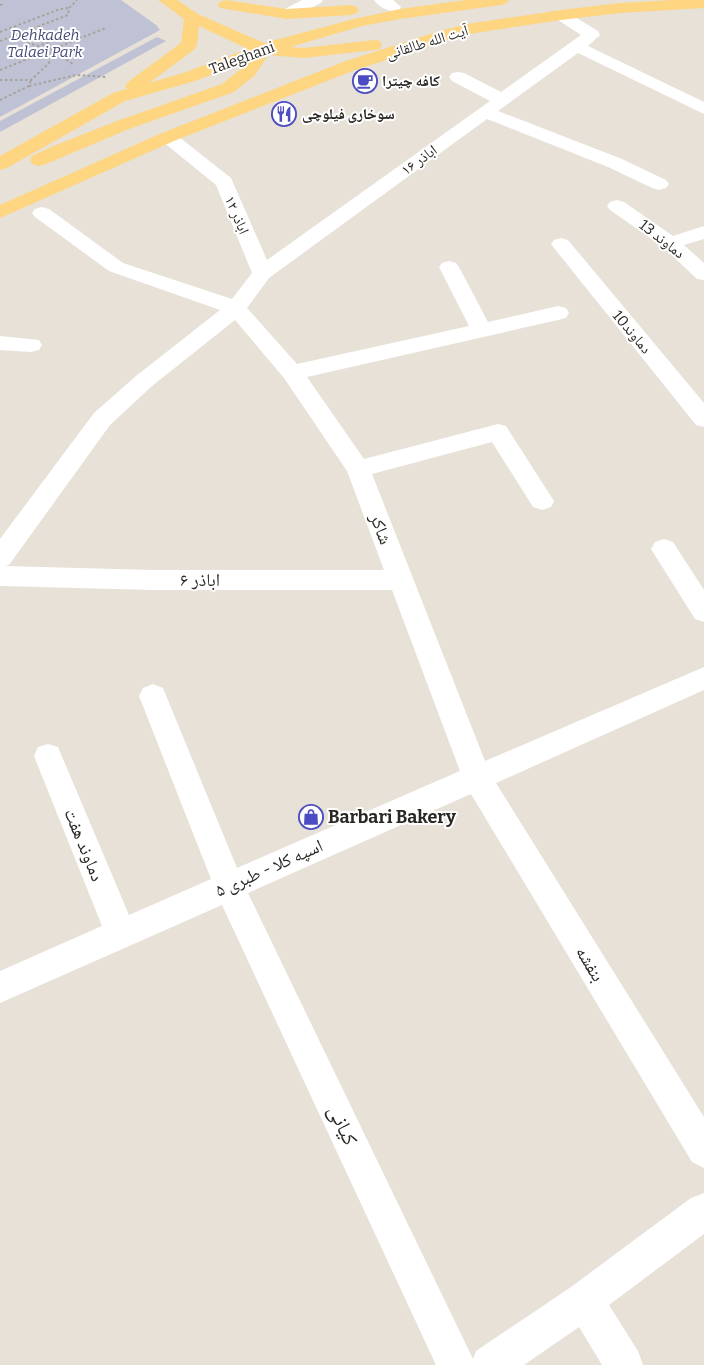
<svg xmlns="http://www.w3.org/2000/svg" width="704" height="1365" font-family="Bitter,'Noto Naskh Arabic',serif">
<style>
.green{fill:#bec2d4}
.lines{fill:none;stroke-linecap:round;stroke-linejoin:round}
.path{stroke:#a7a39b;stroke-width:2;stroke-dasharray:2.5 2.5;stroke-linecap:butt}
.minor{fill:#fff;fill-rule:evenodd}
.major{fill:#fed581;fill-rule:evenodd}
.labels{text-anchor:middle;dominant-baseline:central;stroke-width:4;stroke-linejoin:round;paint-order:stroke}
.far-park-label{font-size:15px;font-style:italic;fill:#464b78;stroke:#fff}
.far-street-label{font-size:15px;fill:#2a2824;stroke:#fff}
.far-poi-label{font-size:15px;font-weight:bold;fill:#2a2824;stroke:#fff;text-anchor:start}
.street-label{font-size:18px;fill:#2a2824;stroke:#fff}
.poi-label{font-size:18px;font-weight:bold;fill:#2a2824;stroke:#fff;text-anchor:start}
.near-street-label{font-size:21px;fill:#2a2824;stroke:#fff}
</style>
<rect width="100%" height="100%" fill="#e7e1d7"/>
<g class="green">
<path d="M0,0H121L156,25L160,30L0,117Z"/>
<path d="M157,37L166,41L0,132V121Z"/>
</g>
<g class="lines">
<g class="path">
<path d="M0,5L4,4"/>
<path d="M0,32L60,9L69,8"/>
<path d="M38,34L49,35L51,41L39,46L27,43L28,38Z"/>
<path d="M0,41L68,15L69,8L77,0"/>
<path d="M46,45L74,65"/>
<path d="M0,70L106,28"/>
<path d="M0,80H31L49,63L52,51"/>
<path d="M29,86L76,75L107,77"/>
<path d="M0,100L29,86L31,80"/>
</g>
<g class="minor">
<path d="M302,0H323L321,3L293,17H281L279,14L281,11Z"/>
<path d="M374,0H393L401,7L399,10C389,13 380,8 374,0Z"/>
<path d="M561,10L567,12L598,31L600,35L588,46L704,102V114L578,53L498,111L622,159L666,180L669,184L666,188L659,190L652,188L608,167L487,119L269,278L247,308L297,364L469,326L439,267L442,263L449,261L456,263L459,267L488,322L558,306L566,308L569,313L566,318L558,320L307,377L364,459L498,424L506,426L554,501L551,507L542,510L533,507L492,442L372,474L485,761L704,667V690L496,783L704,1117V1168L692,1162L471,794L248,893L473,1359L476,1351L571,1287L691,1198L704,1193V1234L609,1305L638,1351L643,1365H602L579,1327L524,1365H436L222,905L0,1003V971L102,926L34,756L38,747L48,744L58,747L129,915L211,879L139,696L143,688L153,684L163,688L237,868L460,771L392,590H154L0,586V539L94,413L136,376L220,310L109,271L35,217L32,213L35,209L42,207L49,209L123,263L232,299L252,273L216,185L162,141L159,137L162,133L168,131L174,133L231,178L267,260L490,101L452,81L449,77L452,73L458,72L464,73L501,92L581,35L555,18L553,15L555,12ZM235,320L284,378L347,471L384,570H154L5,566L9,565L110,425L152,386Z"/>
<path d="M617,200L624,202L673,236L704,226V239L684,245L704,263V280L697,279L663,247L610,210L607,206L610,202Z"/>
<path d="M561,238L568,240L704,403V427L696,425L554,248L551,244L554,240Z"/>
<path d="M0,336L39,340L42,345L39,350L31,352L0,350Z"/>
<path d="M664,539L673,542L704,590V622L695,619L651,549L655,542Z"/>
</g>
<g class="major">
<path d="M158,0H177L198,14L264,43L354,19L400,9L466,0H509L507,3L501,5L400,19L362,26L290,47L304,48L374,40L380,41L382,45L380,49L374,50L304,58L268,55L255,75L234,92L129,129L46,164L39,166L32,164L30,160L32,156L51,147L117,121L222,84L242,68L247,61L195,81L125,101L7,168L0,170V156L113,93L127,89L125,86L128,82L181,43L184,19ZM199,26L248,49L183,73L149,83L195,49L197,45Z"/>
<path d="M226,0L287,9L351,5L357,7L359,10L357,13L351,15L287,19L220,8L218,5L220,2Z"/>
<path d="M673,0H704V8L620,13L561,20L469,34L445,41L355,70L174,141L0,218V205L162,133L343,62L433,33L467,24L561,10L620,3Z"/>
</g>
</g>
<defs>
<symbol id="cafe-ring" viewBox="-11 -11 22 22"><circle r="9.5" fill="#fff" stroke="#4d4dc3" stroke-width="1.5"/><path d="M-5.5-4.5H6V0H3Q3 3.5 0 3.5H-2.5Q-5.5 3.5-5.5 0ZM3-3.2v2h1.7v-2ZM-6 4.5H4V6H-6Z" fill="#4d4dc3"/></symbol>
<symbol id="restaurant-ring" viewBox="-11 -11 22 22"><circle r="9.5" fill="#fff" stroke="#4d4dc3" stroke-width="1.5"/><path d="M-5-6h1v4h1v-4h1v4h1v-4h1v5L-1.5 .5V6h-2V.5L-5-1ZM5-6V6H3V1.5H1.5Q1.5-4 5-6Z" fill="#4d4dc3"/></symbol>
<symbol id="shop-ring" viewBox="-11 -11 22 22"><circle r="9.5" fill="#fff" stroke="#4d4dc3" stroke-width="1.5"/><path d="M-5-2.5h2.3a2.7 3.5 0 0 1 5.4 0H5L5.5 6h-11ZM-1.5-2.5h3a1.5 2.3 0 0 0-3 0Z" fill="#4d4dc3"/></symbol>
</defs>
<g fill-rule="evenodd">
<use href="#cafe-ring" x="351" y="67" width="28" height="28"/>
<use href="#restaurant-ring" x="270" y="100" width="28" height="28"/>
<use href="#shop-ring" x="297" y="803" width="28" height="28"/>
</g>
<g class="labels">
<g class="far-park-label">
<text x="45" y="35">Dehkadeh<tspan x="45" dy="17">Talaei Park</tspan></text>
</g>
<g class="far-street-label">
<text transform="translate(427 42) rotate(-17)">آیت الله طالقانی</text>
<text transform="translate(242 58) rotate(-20)">Taleghani</text>
<text transform="translate(419 160) rotate(-36)">اباذر ۱۶</text>
<text transform="translate(237 215) rotate(67)">اباذر ۱۲</text>
<text transform="translate(662 239) rotate(38)">دماوند 13</text>
<text transform="translate(632 332) rotate(50)">دماوند10</text>
</g>
<g class="far-poi-label">
<text x="382" y="81">کافه چیترا</text>
<text x="302" y="114">سوخاری فیلوچی</text>
</g>
<g class="street-label">
<text transform="translate(381 529) rotate(69)">شاکر</text>
<text x="200" y="580">اباذر ۶</text>
<text transform="translate(84 845) rotate(68)">دماوند هفت</text>
<text transform="translate(269 868) rotate(-24)">اسپه کلا - طبری ۵</text>
<text transform="translate(590 964) rotate(59)">بنفشه</text>
</g>
<g class="poi-label">
<text x="328" y="817">Barbari Bakery</text>
</g>
<g class="near-street-label">
<text transform="translate(343 1125) rotate(65)">کیانی</text>
</g>
</g>
</svg>
